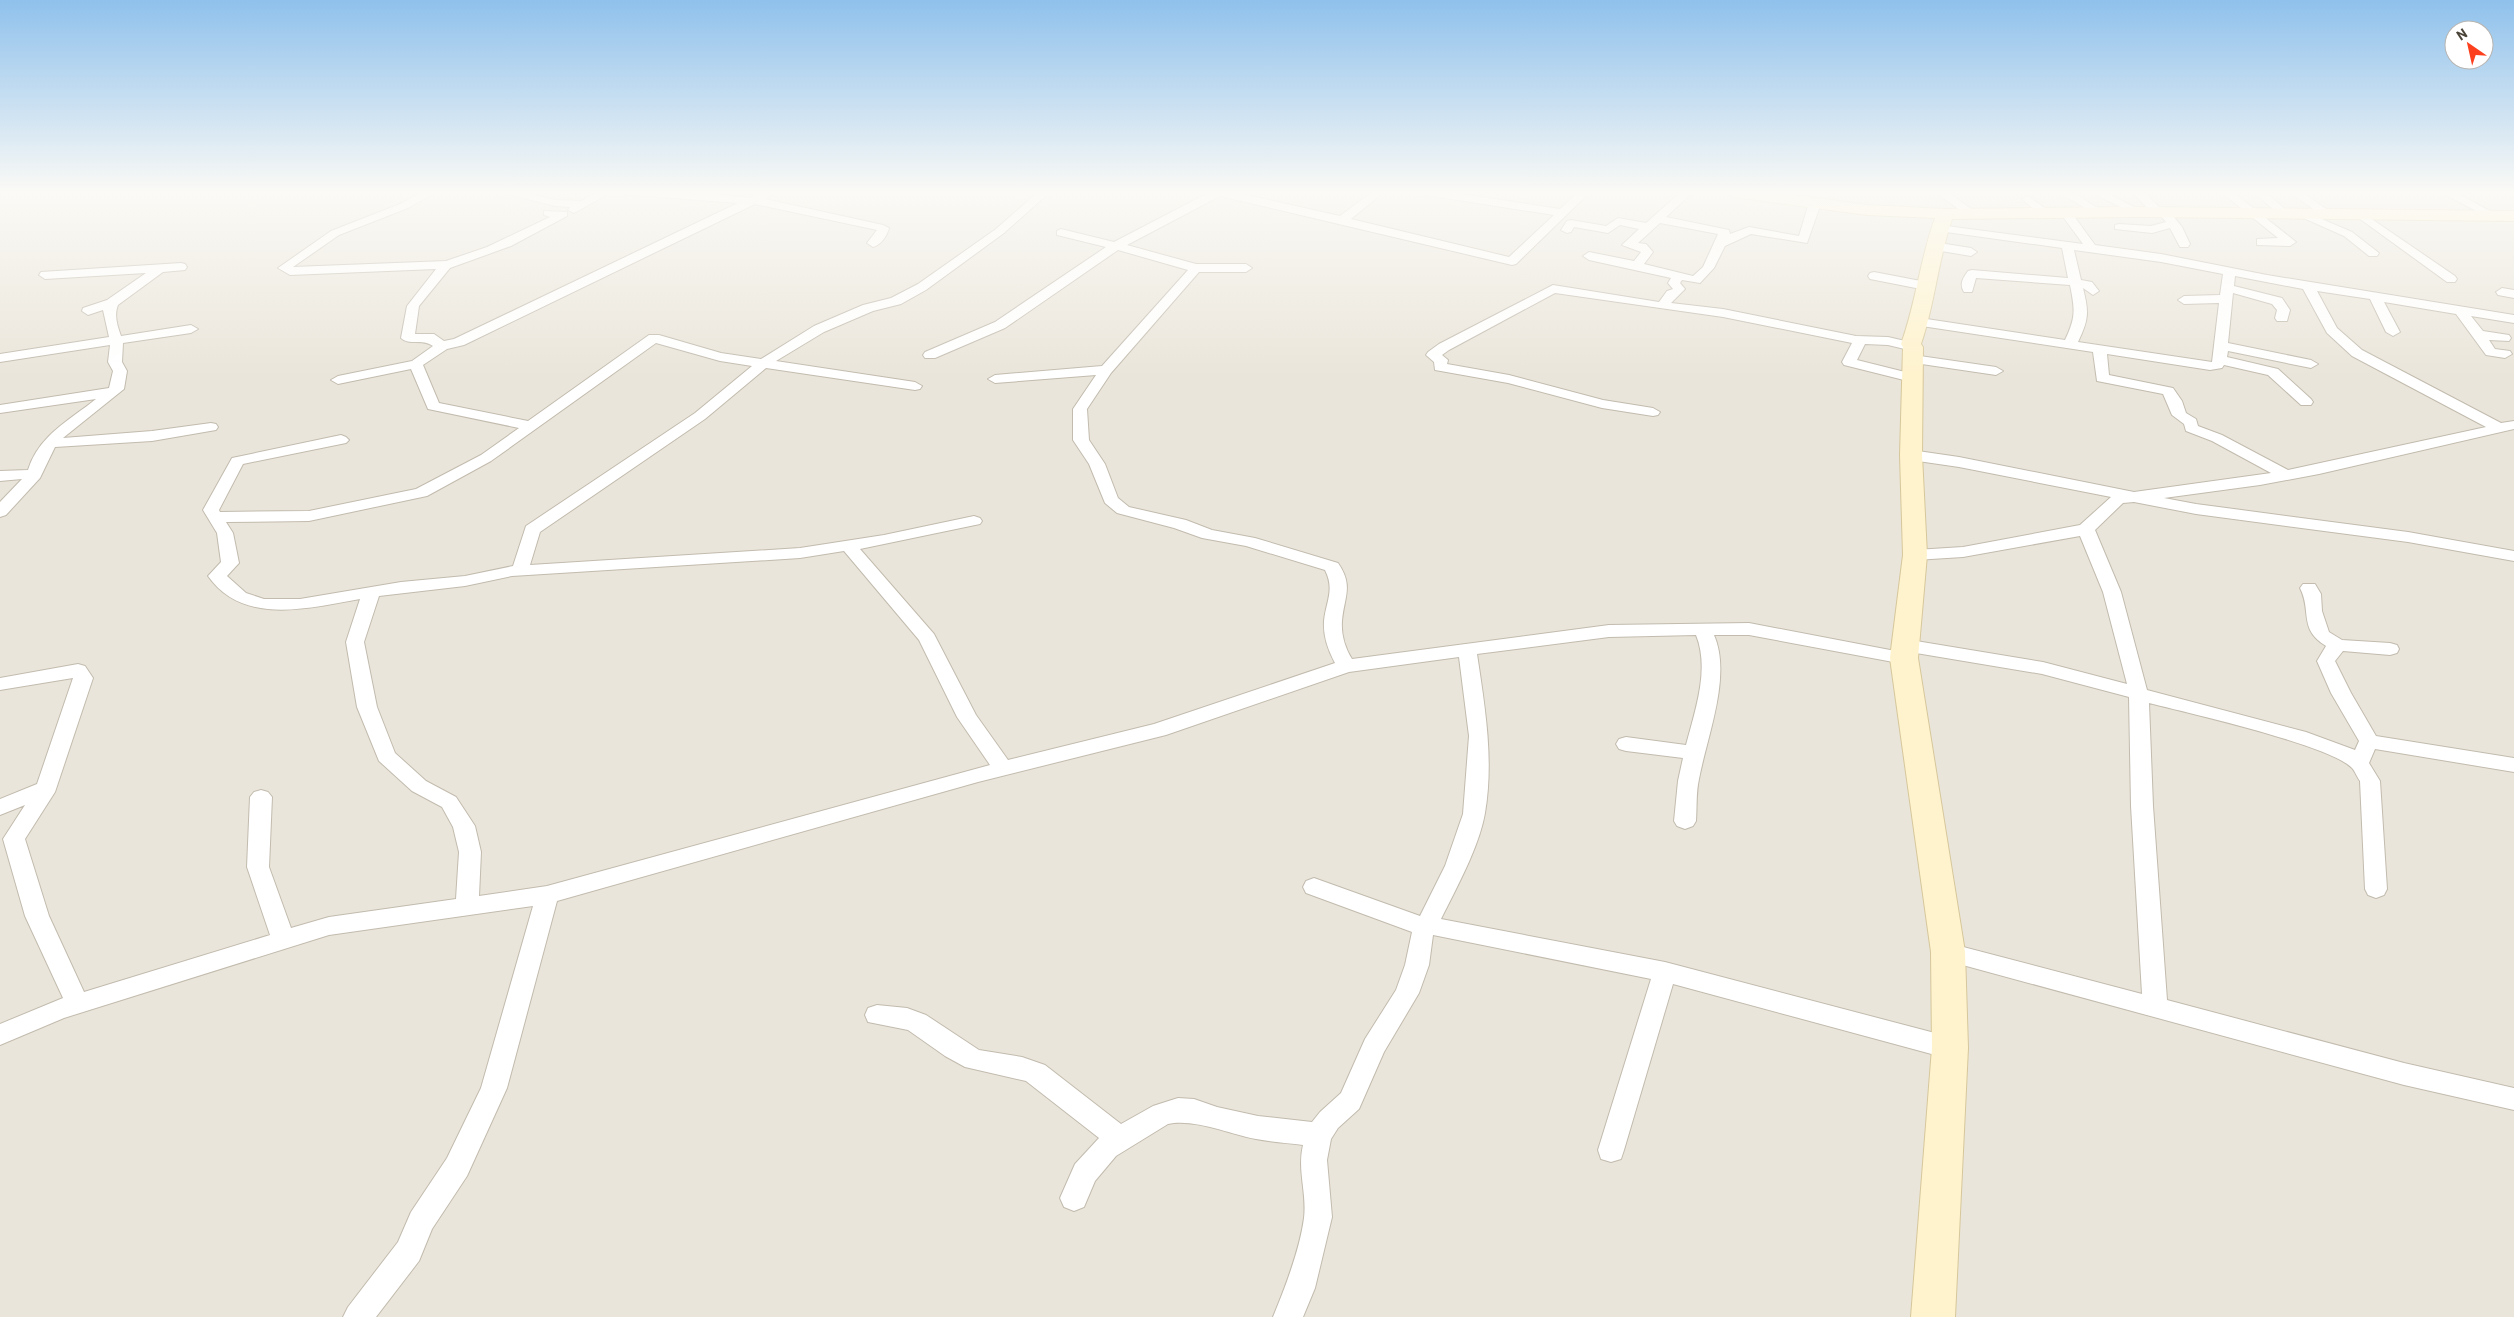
<svg xmlns="http://www.w3.org/2000/svg" width="2514" height="1317" font-family="Barlow,sans-serif">
<style>
.residential{fill:#eae5da}
.lines{fill:none;stroke-linecap:round;stroke-linejoin:round}
.street-casing{stroke:#c2bbae;stroke-width:2}
.secondary-casing{stroke:#d6c79b;stroke-width:2}
.street{fill:#fff;fill-rule:evenodd}
.secondary{fill:#fff3cd;fill-rule:evenodd}
</style>
<rect width="100%" height="100%" fill="#f6f3ec"/>
<rect class="residential" x="0" y="192" width="2514" height="1125"/>
<g class="lines">
<defs>
<g id="street">
<path d="M422,192H436L408,208L339,235L293,267L446,261L487,247L550,217L544,215V211L567,212V216L511,246L450,268L419,306L415,334H434L444,341L454,339L738,203L610,193L574,213L568,210L570,207L555,206L500,192H521L555,200L581,201L597,192H697L750,198L761,192H776L765,199L883,225L889,228C887,236 881,245 873,247L867,243L877,230L755,204L464,345L447,349L423,365L439,403L528,421L649,335H659L721,353L761,359L814,326L863,305L891,298L918,284L996,229L1038,192H1050L1004,233L926,290L901,304L873,311L824,332L776,361L915,382L922,386L920,389L915,390L766,368L705,419L540,532L530,565L800,548L884,535L974,516L980,518L982,521L980,524L860,549L934,634L976,715L1008,760L1154,724L1335,663C1328,650 1323,636 1324,621C1326,601 1335,590 1325,570L1246,546L1202,538L1174,528L1117,513L1105,503L1089,464L1073,440V409L1096,375L995,383L988,379L995,375L1102,366L1188,270L1118,250L1005,328L935,358H925L923,355L925,352L995,322L1106,247L1057,235V231L1061,229L1114,242L1210,192H1233L1340,216L1372,192H1384L1351,219L1509,257L1554,215L1426,195L1421,192H1449L1560,209L1578,192H1590L1516,264L1512,265L1220,196L1127,245L1196,264H1246L1252,268L1246,272H1199L1111,373L1087,409L1089,440L1105,464L1118,498L1129,507L1186,520L1212,530L1255,538L1338,563C1354,586 1344,597 1342,621C1341,634 1345,648 1352,659L1609,625L1749,623L1911,654L1913,658L1911,662L1904,664L1749,635H1714C1732,676 1707,736 1699,779C1696,792 1697,807 1696,821L1693,826L1685,829L1677,826L1674,821L1678,781L1683,758L1626,751L1619,749L1616,744L1619,739L1626,737L1686,745C1695,711 1710,669 1696,635L1609,637L1477,654C1485,707 1494,760 1485,813C1479,847 1457,887 1441,919L1665,962L1950,1037L1959,1040L1963,1048L1959,1056L1950,1059L1673,984L1624,1150L1621,1159L1611,1162L1601,1159L1598,1150L1651,979L1433,935L1429,965L1419,993L1384,1052L1359,1109L1338,1128L1331,1139L1327,1160L1332,1217L1315,1288L1303,1317H1273C1285,1288 1300,1249 1304,1218C1307,1193 1297,1170 1303,1145C1288,1143 1272,1142 1256,1139C1230,1134 1193,1118 1168,1124L1116,1156L1095,1181L1084,1207L1074,1211L1064,1207L1060,1198L1075,1164L1099,1138L1026,1081L965,1067L945,1056L908,1030L868,1022L865,1015L868,1008L877,1005L907,1008L926,1015L979,1050L1022,1057L1045,1065L1121,1124L1153,1106L1178,1098L1194,1099L1217,1107L1258,1116L1312,1122L1320,1112L1341,1093L1365,1039L1396,990L1405,965L1412,932L1306,893L1303,887L1306,881L1314,878L1420,916L1445,866L1463,814L1469,736L1459,657L1349,672L1166,735L978,782L557,901L507,1088L467,1176L432,1229L419,1261L376,1317H343L348,1307L398,1242L411,1212L447,1158L481,1088L533,906L329,935L64,1018L0,1045V1024L63,998L25,916L3,839L25,805L0,815V799L37,784L73,678L0,690V678L78,664L85,666L93,678L55,792L25,839L49,916L84,992L270,935L247,867L250,797L254,792L261,790L268,792L272,797L269,867L291,928L329,917L456,899L459,852L453,827L442,807L412,791L379,761L357,707L346,642L360,599C309,608 243,626 208,576L221,562L217,533L203,510L232,458L341,435L346,437L349,440L346,443L243,464L219,510L220,512L309,511L416,489L481,455L519,428L428,409L411,369L338,384L331,380L338,376L412,361L433,346C422,338 409,346 401,338L407,306L436,269L290,275L278,268L331,231L400,204ZM656,343L720,361L752,366L695,413L526,526L513,566L465,576L401,582L300,599H264L246,593L227,576L239,563L233,533L226,522L309,521L427,496L491,461ZM844,551L919,640L957,717L990,765L547,886L479,896L481,852L475,826L456,797L426,781L395,753L377,707L364,642L379,596L465,586L512,576L800,558Z"/>
<path d="M1681,192H1693L1666,217L1729,230L1730,234L1749,227L1799,236L1809,203L1815,200L1821,203L1807,243L1751,234L1725,246L1714,268L1700,283L1682,280L1680,283L1685,289L1671,303L1723,309L1856,336L1888,337L1918,344L1920,347L1913,351L1888,345L1865,344L1857,360L1917,375L1919,378L1917,381L1912,382L1844,365L1842,362L1852,343L1723,317L1555,293L1449,350L1442,355L1448,360L1447,364L1509,375L1603,400L1653,408L1660,412L1658,415L1653,416L1602,408L1508,383L1435,370L1434,362L1426,355L1428,352L1439,344L1553,285L1659,302L1667,291L1673,289L1668,283L1671,278L1589,260L1583,256L1589,252L1634,261L1641,252L1622,245L1639,229L1620,225L1608,233L1574,227L1571,232L1567,233L1561,230L1567,221L1571,220L1606,226L1618,218L1646,223ZM1660,223L1718,234L1703,267L1693,276L1644,264L1653,252L1646,244L1638,243Z"/>
<path d="M1935,192H1948L1978,214L1976,216H1968Z"/>
<path d="M2059,192H2072L2106,213L2100,216L2096,215Z"/>
<path d="M2091,192H2105L2144,212L2142,214H2134Z"/>
<path d="M2132,192H2144L2162,210L2169,211L2182,227L2190,244L2188,247H2180L2170,228L2152,233L2115,229V225L2119,224L2151,226L2166,222L2160,215L2153,214Z"/>
<path d="M2221,192H2233L2296,242L2290,246L2257,245V239L2278,238Z"/>
<path d="M2253,192H2265L2291,214L2289,216H2281Z"/>
<path d="M2289,192H2302L2333,214L2331,216H2323Z"/>
<path d="M2441,192H2455L2499,216L2497,218H2489Z"/>
<path d="M2028,196L2050,212V216H2042L2024,201L2022,199Z"/>
<path d="M2067,211L2071,212L2095,245L2161,254L2267,275L2514,315V323L2471,316L2483,331L2509,335L2511,338L2509,341L2489,340L2495,349L2510,351L2512,354L2505,358L2486,355L2456,314L2384,302L2400,332L2393,336L2386,332L2370,299L2317,291L2337,328L2362,350L2501,423L2514,421V429L2319,474L2260,485L2164,498L2196,504L2408,532L2514,551V561L2408,542L2196,514L2134,502L2123,503L2095,530L2121,592L2147,690L2306,732L2355,750L2359,741L2331,693L2317,661L2326,646C2298,629 2312,611 2300,588L2303,584H2315L2321,594L2322,611L2329,632L2342,640L2390,643L2397,645L2399,649L2397,653L2390,655L2343,651L2335,661L2351,693L2376,736L2514,758V772L2375,749L2369,763L2380,781L2387,889L2384,895L2376,898L2368,895L2365,889L2360,781C2357,777 2355,771 2352,768C2330,745 2188,713 2149,703L2153,806L2167,1000L2404,1063L2514,1088V1110L2404,1085L1948,961L1940,959L1936,952L1940,945L1948,943L2142,994L2131,806L2129,697L2042,674L1904,651L1897,649L1895,645L1897,641L1904,639L2043,662L2127,684L2103,592L2080,536L1963,557L1915,560L1909,559L1906,555L1909,551L1915,550L1963,547L2080,525L2111,497L1959,467L1911,460L1903,455L1906,452L1911,450L1959,457L2134,492L2271,473L2212,441L2186,431L2184,424L2172,415L2163,394L2097,381L2093,352L1915,325L1913,322L1920,318L2065,340C2076,317 2075,310 2070,285L1976,278L1972,292H1964C1959,284 1963,278 1968,271L1972,270L2068,278L2062,248L1939,231L1933,228L1939,225L2083,244L2061,214ZM2074,250L2161,262L2223,274L2220,295L2184,296L2178,300L2184,304L2219,303L2212,362L2078,342C2089,319 2089,312 2083,288L2093,295L2099,291L2092,282L2081,280ZM2235,276L2303,289L2327,333L2352,356L2486,427L2288,470L2222,435L2198,426L2196,419L2186,413L2182,401L2173,388L2109,375L2107,354L2210,370L2222,368L2224,365L2268,375L2301,405H2311L2313,402L2311,399L2278,369L2227,357L2228,351L2311,368L2318,364L2311,360L2228,343L2233,293L2272,304L2277,310L2275,318L2277,321H2287L2290,310L2282,298L2234,286Z"/>
<path d="M2303,211L2352,232L2379,253L2377,256H2369L2344,236L2299,216V212Z"/>
<path d="M2360,211L2455,276L2457,279L2455,282H2447L2356,216V212Z"/>
<path d="M1933,242L1971,248L1977,252L1971,256L1929,249V243Z"/>
<path d="M181,263L185,264L187,267L185,270L163,272L118,305C114,315 117,325 121,336L191,325L198,329L191,333L123,343L122,362L127,371L124,389L63,438L152,431L211,423L216,424L218,427L216,430L152,441L55,447L40,478L6,515L0,517V502L22,479L0,481V471L28,470C39,435 70,420 96,399L0,413V405L109,388L113,371L108,362L110,345L0,362V354L109,337L103,310L88,315L82,311L83,308L107,300L146,273L45,279L39,275L41,272Z"/>
<path d="M1874,272L1926,282L1932,286L1926,290L1870,279L1868,276L1870,273Z"/>
<path d="M2502,288L2514,290V298L2498,295L2496,292Z"/>
<path d="M1913,355L1996,367L2003,371L1996,375L1908,362L1906,359Z"/>
</g>
<path id="secondary" d="M1726,192H1772L1867,205L1945,209L2138,207L2514,211V221L2138,217L1952,219C1938,260 1935,303 1921,344L1923,347L1922,455L1927,555L1918,658L1965,952L1968,1048L1955,1317H1911L1932,1048L1931,952L1890,658L1903,555L1900,455L1903,347L1901,344C1916,303 1920,259 1935,218L1867,215L1734,197Z"/>
</defs>
<use href="#street" class="street-casing"/>
<use href="#secondary" class="secondary-casing"/>
<use href="#street" class="street"/>
<use href="#secondary" class="secondary"/>
</g>
<linearGradient id="sky" x2="0" y2="1"><stop stop-color="#8fc1ec"/><stop offset="0.51" stop-color="#fbfaf6"/><stop offset="1" stop-color="#fbfaf6" stop-opacity="0"/></linearGradient>
<rect width="2514" height="377" fill="url(#sky)"/>
<g transform="translate(2469 45) rotate(326)"><circle r="24" fill="#ffffff" stroke="#b7b4b0"/>
<path d="M0-4L9 19L0 12L-9 19Z" fill="#fc3f1d"/>
<text y="-8" font-size="14" font-weight="bold" text-anchor="middle" fill="#4b4439">N</text>
</g>
</svg>
